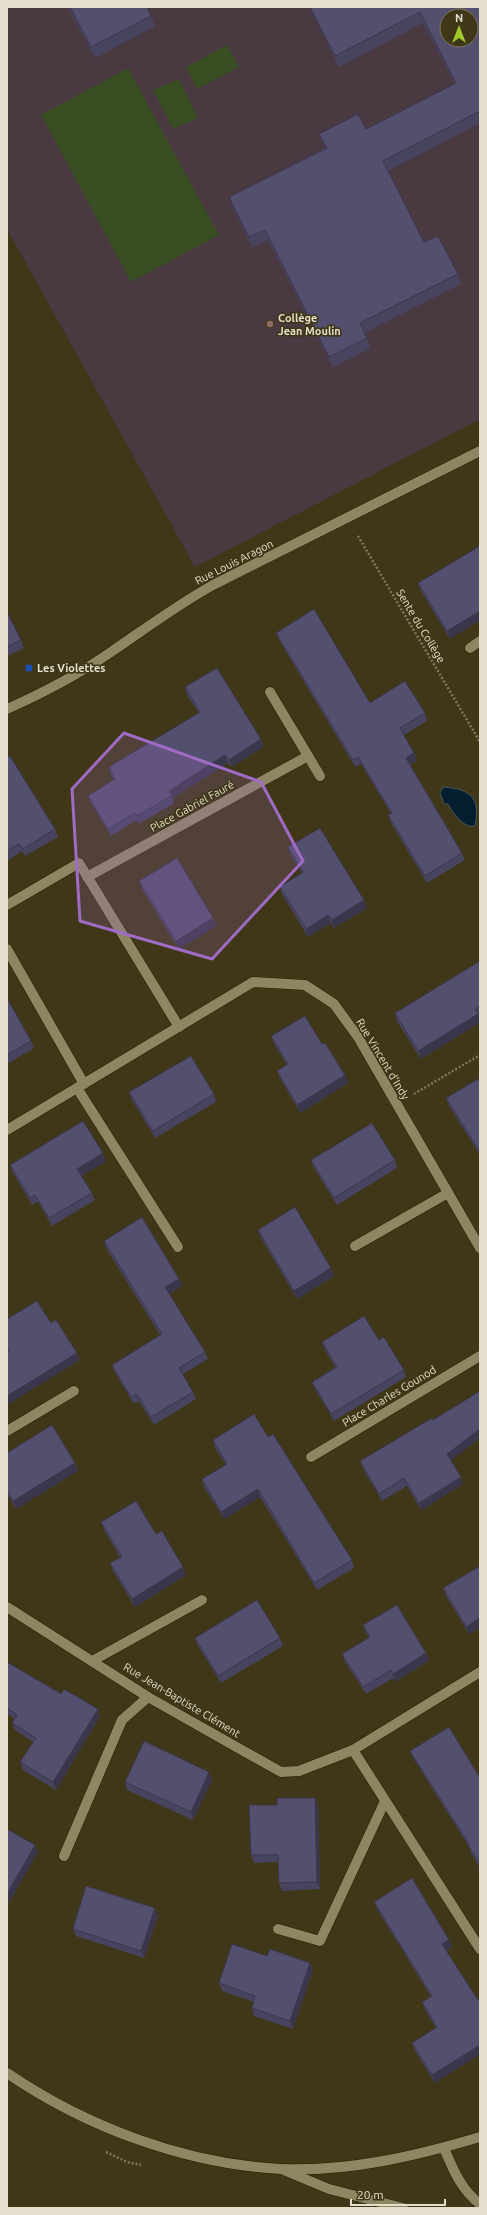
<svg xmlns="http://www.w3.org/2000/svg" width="487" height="2215" font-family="Ubuntu,sans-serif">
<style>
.education{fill:#4b3942;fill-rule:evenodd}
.green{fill:#394e23}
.water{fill:#041d2f;stroke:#47575e}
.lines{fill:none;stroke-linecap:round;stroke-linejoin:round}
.minor-casing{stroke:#261e00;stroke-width:11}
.tertiary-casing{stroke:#261e00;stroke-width:11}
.path{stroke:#7f795e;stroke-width:2.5;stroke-dasharray:2 2;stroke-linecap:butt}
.minor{stroke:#8e8663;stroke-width:10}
.tertiary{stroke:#8e8663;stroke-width:10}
.wall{fill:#47445f}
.shaded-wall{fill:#3a374d}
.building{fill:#534f6e;stroke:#3a374d;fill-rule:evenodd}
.marked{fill:#9f6bc4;fill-opacity:0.2;stroke:#9f6bc4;stroke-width:3;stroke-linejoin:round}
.education-dot{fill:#8d6e63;stroke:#3f3717;stroke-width:1.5}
.transit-dot{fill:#1a4fb4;stroke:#3f3717;stroke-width:1.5}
.labels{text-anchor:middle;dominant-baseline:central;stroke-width:3.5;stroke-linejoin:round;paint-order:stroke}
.poi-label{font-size:11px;font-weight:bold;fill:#e3dfcc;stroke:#3f3717;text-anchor:start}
.street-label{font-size:11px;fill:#e3dfcc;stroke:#3f3717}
</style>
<rect width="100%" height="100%" fill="#3f3717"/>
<path class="education" d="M7,7H480V419L195,567L7,229ZM447,16H471V40H447Z"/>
<g class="green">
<path d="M227,45L239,67L197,89L186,67Z"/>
<path d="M128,68L219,235L131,282L41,115Z"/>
<path d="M179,79L198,118L173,129L153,90Z"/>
</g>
<path class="water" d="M443,787C471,789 481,798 475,826C464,829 453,813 448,804H444L440,793Z"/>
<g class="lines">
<defs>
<g id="minor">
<path d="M470,648L480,641"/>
<path d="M270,692L320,776"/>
<path d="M87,877L308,756"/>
<path d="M7,905L79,863L179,1027"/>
<path d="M7,949L84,1084"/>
<path d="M77,1088L178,1247"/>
<path d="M7,1130L253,982L305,985L334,1004L358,1037L480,1248"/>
<path d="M355,1246L448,1193"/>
<path d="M7,1431L74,1391"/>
<path d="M311,1457L480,1356"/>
<path d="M7,1607L148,1697L281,1772L299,1771L353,1750L480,1672"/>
<path d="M94,1660L202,1600"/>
<path d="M353,1750L480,1949"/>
<path d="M64,1856L122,1720L148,1697"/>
<path d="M278,1929L320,1941L385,1801"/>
<path d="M444,2148C453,2169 461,2190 480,2204"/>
<path d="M281,2169L329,2189L403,2208"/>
</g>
<g id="tertiary">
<path d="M7,709C43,693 79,674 111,652C145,629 177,605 213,585L480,451"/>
<path d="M7,2073C86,2127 185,2164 281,2169C348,2172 416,2156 480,2137"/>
</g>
</defs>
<use href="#minor" class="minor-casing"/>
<use href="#tertiary" class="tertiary-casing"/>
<g class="path">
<path d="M358,536L480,742"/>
<path d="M414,1094L480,1055"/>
<path d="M106,2152L127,2162L141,2165"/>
</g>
<use href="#minor" class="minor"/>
<use href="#tertiary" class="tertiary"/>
</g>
<g class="wall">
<path d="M68,7H147L151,16L155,26L95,58Z"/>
<path d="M309,7H480V123L388,171L424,242L458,274L461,284L364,333L371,348L333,367L268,240L252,247L233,208L229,197L325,148L319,134L366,129L455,84L423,23L339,67Z"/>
<path d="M480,546V620L450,639L421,591L418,583Z"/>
<path d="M7,612L21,640L24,648L7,656Z"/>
<path d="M276,633L370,703L425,713L427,721L404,735L414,753L417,761L410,765L462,853L465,860L427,883L391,823L388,815L391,814L361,764L355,767L279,640Z"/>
<path d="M185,687L261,739L263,747L232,767L228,763L173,798L174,803L139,824L137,820L111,836L91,803L88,796L114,780L111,775L109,767L199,713L187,695Z"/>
<path d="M7,758L55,829L58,837L25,856L22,851L7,861Z"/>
<path d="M288,847L364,900L367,908L334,928L331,923L308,937L282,894L280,887L302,873L291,855Z"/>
<path d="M139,881L213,918L216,926L179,949L142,889Z"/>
<path d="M480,961V1016H479L480,1019V1022L421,1059L397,1021L395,1013Z"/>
<path d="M7,998L31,1041L34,1048L7,1064Z"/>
<path d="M271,1036L322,1044L345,1075L348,1083L300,1113L280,1078L277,1071L287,1065L274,1044Z"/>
<path d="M480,1082V1155L449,1106L446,1098Z"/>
<path d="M129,1092L214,1094L216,1102L155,1138L132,1100Z"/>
<path d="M311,1160H395L397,1168L337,1205L314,1168Z"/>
<path d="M106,1161L81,1176L92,1193L95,1200L52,1226L38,1202L32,1205L13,1173L10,1165Z"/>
<path d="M258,1230L331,1268L334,1276L297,1299L261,1238Z"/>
<path d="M104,1241L179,1279L182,1286L169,1294L205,1352L208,1359L183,1374L193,1392L196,1399L154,1425L139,1401L134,1404L115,1373L112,1365L160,1335L106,1248Z"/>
<path d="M322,1342L404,1370L406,1377L334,1421L315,1389L312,1382L335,1367L325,1350Z"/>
<path d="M433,1420L480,1438L451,1460L461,1477L463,1484L421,1510L407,1486L382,1501L363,1469L360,1461Z"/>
<path d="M268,1437L352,1560L354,1568L317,1590L260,1497L224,1519L204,1487L202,1479L226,1465L215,1448L213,1440Z"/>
<path d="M7,1453L75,1463L78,1471L16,1509L7,1494Z"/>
<path d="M101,1522L156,1534L186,1575L135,1607L113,1571L110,1563L120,1557L104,1530Z"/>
<path d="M480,1566V1628L469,1634L446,1596L443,1588Z"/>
<path d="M363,1625L426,1653L429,1660L395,1682L393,1678L366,1694L345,1662L342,1654L369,1638L366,1633Z"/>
<path d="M195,1638H280L283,1646L221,1683L198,1646Z"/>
<path d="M7,1662L100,1716L56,1790L23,1770L20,1762L33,1742L15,1730L12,1723L15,1719L7,1714Z"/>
<path d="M410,1751L480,1778V1868L471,1853L468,1845L413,1758Z"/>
<path d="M209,1772L212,1780L193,1820L127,1790L125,1782Z"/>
<path d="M315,1798L318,1805L320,1889L282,1891L279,1883V1862L254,1863L251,1855L277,1805Z"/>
<path d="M374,1902L449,1940L452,1947L447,1950L435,2083L415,2051L412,2043L436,2028L425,2010L422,2002L431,1997L377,1909Z"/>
<path d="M158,1916L144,1958L76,1936L73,1929Z"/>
<path d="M267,1956L310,1963L313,1970L293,2029L254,2016L252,2008L254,2002L222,1991L219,1983Z"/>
</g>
<g class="shaded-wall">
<path d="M480,611V620L450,639L447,631Z"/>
<path d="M261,739L263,747L232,767L229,760Z"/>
<path d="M414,753L417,761L409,765L406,758Z"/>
<path d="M225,755L228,763L173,798L169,791Z"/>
<path d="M364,900L367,908L334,928L332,920Z"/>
<path d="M328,915L331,923L308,937L306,929Z"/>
<path d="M213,918L216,926L179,949L176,941Z"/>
<path d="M478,1014L480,1019V1022L421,1059L418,1051Z"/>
<path d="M345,1075L348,1083L300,1113L297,1105Z"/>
<path d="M103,1153L106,1161L80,1177L77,1169Z"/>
<path d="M331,1268L334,1276L297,1299L294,1291Z"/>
<path d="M179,1279L182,1286L167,1295L165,1287Z"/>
<path d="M77,1353L80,1360L7,1405V1396Z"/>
<path d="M480,1429V1438L450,1461L447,1454Z"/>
<path d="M75,1463L78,1471L16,1509L13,1501Z"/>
<path d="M461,1477L463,1484L421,1510L419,1503Z"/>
<path d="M258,1489L260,1497L224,1519L221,1512Z"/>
<path d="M183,1567L186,1575L135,1607L132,1599Z"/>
<path d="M480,1618V1628L469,1634L466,1627Z"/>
<path d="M426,1653L429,1660L395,1682L393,1674Z"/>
<path d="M98,1709L100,1716L56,1790L53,1782Z"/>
<path d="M209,1772L212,1780L193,1820L191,1812Z"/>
<path d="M315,1798L318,1805L320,1889L317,1882Z"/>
<path d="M35,1845L38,1852L7,1906V1894Z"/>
<path d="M155,1908L158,1916L144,1958L141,1951Z"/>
<path d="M449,1940L452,1947L445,1951L442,1944Z"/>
<path d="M310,1963L313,1970L293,2029L290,2021Z"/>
<path d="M480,2045V2054L435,2083L432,2075Z"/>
</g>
<g class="building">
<path d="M70,7H147L151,16L91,47Z"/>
<path d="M310,7H480V111L383,161L424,242L438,236L458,274L360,323L367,338L329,357L265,230L249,237L229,197L327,148L319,134L358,114L366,129L456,83L420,12L335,56ZM447,16H471V40H447Z"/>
<path d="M480,546V611L447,631L418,583Z"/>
<path d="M314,609L370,703L405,681L425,713L400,728L414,753L406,758L462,853L425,876L388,815L392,813L358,757L353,760L276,633Z"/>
<path d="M7,612L21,640L7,647Z"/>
<path d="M217,668L261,739L229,760L225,755L169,791L172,795L137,816L135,813L108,829L88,796L115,779L109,767L200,712L185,687Z"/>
<path d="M10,756L55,829L23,849L19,844L7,851V758Z"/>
<path d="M320,828L364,900L332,920L328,915L306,929L280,887L303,872L288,847Z"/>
<path d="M177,858L213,918L176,941L139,881Z"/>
<path d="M480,961V1006L475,1009L478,1014L418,1051L395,1013Z"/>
<path d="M7,998L31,1041L7,1055Z"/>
<path d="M305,1016L322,1044L325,1043L345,1075L297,1105L277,1071L288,1064L271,1036Z"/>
<path d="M191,1056L214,1094L153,1131L129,1092Z"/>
<path d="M478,1079L480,1082V1152L446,1098Z"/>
<path d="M83,1121L103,1153L77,1169L92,1193L49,1218L35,1195L30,1198L10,1165Z"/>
<path d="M372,1123L395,1160L334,1198L311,1160Z"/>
<path d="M295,1207L331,1268L294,1291L258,1230Z"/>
<path d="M142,1217L179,1279L165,1287L205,1352L179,1368L193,1392L151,1417L137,1394L131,1397L112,1365L162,1334L104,1241Z"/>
<path d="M37,1301L51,1323L56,1320L77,1353L7,1396V1352L9,1351L7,1348V1319Z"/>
<path d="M364,1316L379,1340L384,1337L404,1370L331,1414L312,1382L337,1367L322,1342Z"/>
<path d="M480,1391V1429L447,1454L461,1477L419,1503L404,1478L379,1494L360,1461L432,1418L433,1420Z"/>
<path d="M254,1414L268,1437L273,1434L352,1560L314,1583L258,1489L221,1512L202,1479L227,1464L213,1440Z"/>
<path d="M52,1425L75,1463L13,1501L7,1491V1453Z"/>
<path d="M136,1501L156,1534L162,1531L183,1567L132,1599L110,1563L122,1557L101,1522Z"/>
<path d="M480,1566V1618L466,1627L443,1588Z"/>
<path d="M257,1600L280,1638L218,1676L195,1638Z"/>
<path d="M397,1605L426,1653L393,1674L391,1670L363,1687L342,1654L370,1637L363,1625Z"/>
<path d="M7,1662L61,1694L64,1689L98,1709L53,1782L20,1762L36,1738L12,1723L17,1715L7,1708Z"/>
<path d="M449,1727L480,1778V1864L468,1845L469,1844L410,1751Z"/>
<path d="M144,1741L209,1772L191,1812L125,1782Z"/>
<path d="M277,1798H315L317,1882L279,1883L278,1855H251L249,1805H277Z"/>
<path d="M7,1829L35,1845L7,1894Z"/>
<path d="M412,1878L449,1940L442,1944L478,2000L480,1999V2045L432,2075L412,2043L437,2027L422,2002L432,1996L374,1902Z"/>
<path d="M86,1886L155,1908L141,1951L73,1929Z"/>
<path d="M232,1944L267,1956L270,1949L310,1963L290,2021L252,2008L255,1996L219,1983Z"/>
</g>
<path class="marked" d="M124,733L261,782L303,861L212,959L80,921L72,789Z"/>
<circle class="education-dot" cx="270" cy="324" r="4"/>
<rect class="transit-dot" x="25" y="664" width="8" height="8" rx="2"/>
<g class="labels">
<g class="poi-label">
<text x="278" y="318">Collège<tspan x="278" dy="13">Jean Moulin</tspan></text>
<text x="37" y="668">Les Violettes</text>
</g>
<g class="street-label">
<text transform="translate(234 562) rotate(-27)">Rue Louis Aragon</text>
<text transform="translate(421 626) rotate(59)">Sente du Collège</text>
<text transform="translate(192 806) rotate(-29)">Place Gabriel Fauré</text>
<text transform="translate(383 1059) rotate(59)">Rue Vincent d'Indy</text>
<text transform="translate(389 1396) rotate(-31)">Place Charles Gounod</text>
<text transform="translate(182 1700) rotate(31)">Rue Jean-Baptiste Clément</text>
</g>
</g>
<rect width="487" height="2215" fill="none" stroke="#e3dfcc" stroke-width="16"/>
<g transform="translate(459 28)"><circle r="19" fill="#3f3717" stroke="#817a5f"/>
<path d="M0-3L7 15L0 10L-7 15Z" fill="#9fca2c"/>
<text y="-6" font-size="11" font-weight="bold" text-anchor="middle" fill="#e3dfcc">N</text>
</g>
<path d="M351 2199v6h94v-6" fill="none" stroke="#e3dfcc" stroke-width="2"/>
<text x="357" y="2199" font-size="12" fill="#e3dfcc" stroke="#3f3717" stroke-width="3" paint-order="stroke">20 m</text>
</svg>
